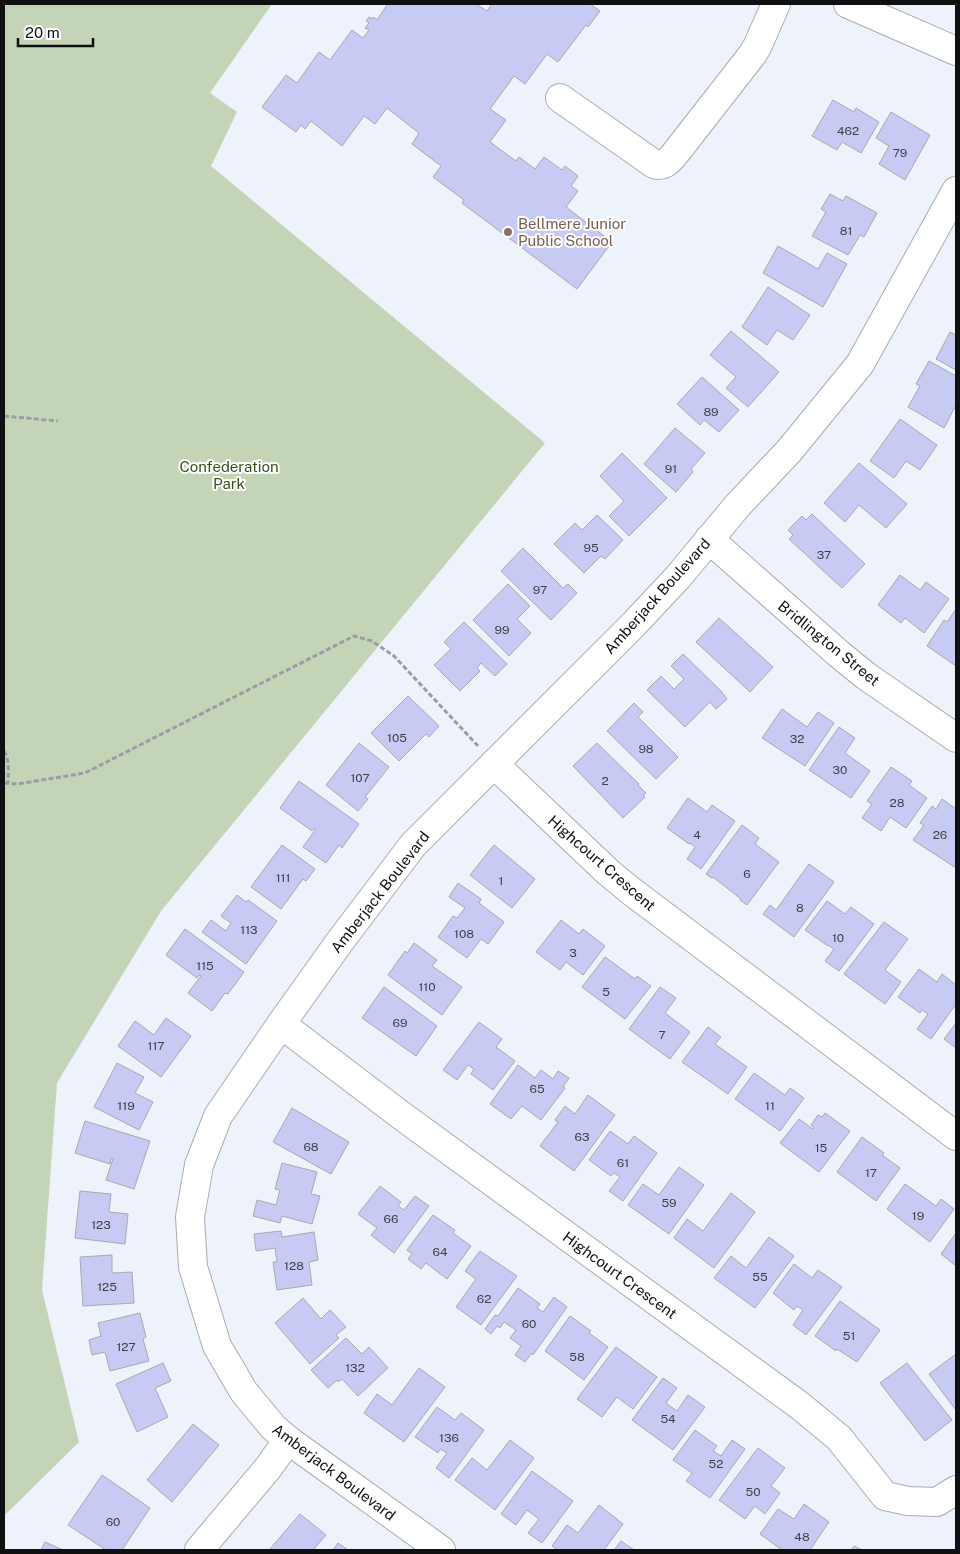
<svg xmlns="http://www.w3.org/2000/svg" width="960" height="1554" font-family="'Public Sans',sans-serif">
<style>
.green{fill:#c4d4b7}
.building{fill:#c7cbf3;stroke:#a7a8b0}
.lines{fill:none;stroke-linecap:round;stroke-linejoin:round}
.minor-casing{stroke:#a8acb3;stroke-width:30}
.path{stroke:#9a9da3;stroke-width:3;stroke-dasharray:5 2.5;stroke-linecap:butt}
.minor{stroke:#fff;stroke-width:28}
.education-dot{fill:#8d6e63;stroke:#fff;stroke-width:2}
.labels{text-anchor:middle;dominant-baseline:central;stroke-width:4;stroke-linejoin:round;paint-order:stroke}
.number-label{font-size:12px;fill:#3c3f4a}
.education-label{font-size:15px;fill:#785e54;stroke:#fff;text-anchor:start}
.park-label{font-size:15px;fill:#37511b;stroke:#fff}
.street-label{font-size:15px;fill:#0e1012;stroke:#fff}
</style>
<rect width="100%" height="100%" fill="#eef2fa"/>
<path class="green" d="M4,4H272L210,93L237,112L211,166L545,443L161,911L57,1083L42,1290L79,1442L4,1516Z"/>
<g class="building">
<path d="M385,4H476L487,11L492,4H590L600,11L588,27L586,25L558,62L547,54L525,84L514,76L490,109L506,120L490,142L516,161L519,157L535,169L544,157L562,170L565,166L578,176L571,186L578,191L566,207L612,242L577,289L462,203L464,200L433,177L441,166L412,144L419,133L387,108L375,124L364,116L342,146L311,121L305,129L301,125L296,132L262,107L286,75L297,83L319,52L330,60L352,30L363,38L369,30L365,28L369,23L366,21L369,17L372,19L373,17L377,20L387,5Z"/>
<path d="M833,100L854,112L856,108L879,122L861,153L842,142L837,150L812,136Z"/>
<path d="M891,112L930,135L905,180L879,164L889,146L876,138Z"/>
<path d="M830,194L843,201L846,196L877,213L864,237L860,235L848,255L812,236L826,212L821,209Z"/>
<path d="M778,246L818,269L827,253L847,264L823,307L763,273Z"/>
<path d="M768,287L810,315L793,340L777,330L767,345L742,327Z"/>
<path d="M731,331L779,372L748,407L726,388L736,377L710,355Z"/>
<path d="M950,332L956,335V370L936,359Z"/>
<path d="M929,361L956,376V405L944,428L908,407L920,386L916,384Z"/>
<path d="M702,377L739,410L719,432L704,420L700,425L677,404Z"/>
<path d="M900,419L937,445L920,470L906,461L894,478L870,461Z"/>
<path d="M675,428L705,453L691,469L693,472L676,492L644,464Z"/>
<path d="M622,453L667,498L629,536L609,516L624,501L600,476Z"/>
<path d="M859,463L907,504L886,528L859,505L845,522L824,503Z"/>
<path d="M812,514L865,564L842,588L789,539L793,535L788,530L802,516L806,520Z"/>
<path d="M597,515L623,540L605,559L601,556L584,573L554,544L575,523L582,530Z"/>
<path d="M523,548L563,588L568,584L577,593L551,620L501,571Z"/>
<path d="M900,575L920,590L926,582L949,599L924,633L905,618L901,623L878,605Z"/>
<path d="M508,584L530,606L517,619L531,633L509,656L473,620Z"/>
<path d="M956,609V666L927,646L944,620L947,622Z"/>
<path d="M719,618L773,667L750,692L696,642Z"/>
<path d="M464,622L507,664L495,676L481,663L477,668L480,671L460,691L434,665L451,649L444,642Z"/>
<path d="M683,654L721,691L727,699L716,709L710,702L685,727L647,690L661,676L674,689L684,679L671,666Z"/>
<path d="M408,696L439,726L429,737L426,734L399,761L371,733Z"/>
<path d="M634,703L643,712L638,717L678,757L656,779L607,731Z"/>
<path d="M782,709L807,727L818,712L834,723L805,766L762,738Z"/>
<path d="M839,727L855,738L845,753L870,771L851,798L809,770Z"/>
<path d="M359,743L389,767L365,797L368,799L358,811L326,785Z"/>
<path d="M597,743L639,784L638,785L646,793L643,795L645,797L623,818L573,766Z"/>
<path d="M891,767L912,781L909,785L927,798L906,828L890,817L881,831L862,818L872,804L867,801Z"/>
<path d="M299,781L359,824L342,848L339,845L326,863L303,847L316,829L314,828L312,831L280,808Z"/>
<path d="M688,798L707,812L712,805L735,821L701,869L687,859L695,847L690,843L689,844L667,828Z"/>
<path d="M942,799L956,809V868L913,840L924,825L920,823L932,806L936,809Z"/>
<path d="M742,825L759,838L755,844L779,862L747,905L740,900L741,899L713,877L712,878L706,874Z"/>
<path d="M282,845L315,869L306,881L303,879L281,909L251,887Z"/>
<path d="M494,845L535,879L512,908L470,875Z"/>
<path d="M809,864L834,882L794,937L763,914L770,905L776,910Z"/>
<path d="M458,883L481,899L479,903L504,922L488,944L481,939L467,958L438,937L453,916L457,918L465,908L449,897Z"/>
<path d="M237,895L246,902L248,900L277,921L246,964L202,932L211,920L226,931L231,923L221,916Z"/>
<path d="M827,901L845,914L851,907L874,924L839,971L825,961L834,949L828,945V946L805,930Z"/>
<path d="M561,920L579,934L583,929L605,946L583,975L566,962L560,970L536,952Z"/>
<path d="M884,922L908,939L885,970L901,982L885,1004L844,974Z"/>
<path d="M185,929L244,972L228,994L225,993L212,1011L188,993L201,976L199,975L197,978L166,955Z"/>
<path d="M414,943L437,960L432,966L462,987L442,1015L388,975L405,951L407,953Z"/>
<path d="M605,957L635,979L637,976L651,986L625,1019L582,987Z"/>
<path d="M919,969L937,982L942,974L956,985V1004L931,1039L917,1029L928,1014L922,1010L920,1013L898,997Z"/>
<path d="M384,987L437,1026L416,1056L362,1018Z"/>
<path d="M660,987L676,998L665,1013L690,1032L670,1059L629,1029Z"/>
<path d="M166,1018L191,1036L161,1077L118,1046L135,1021L154,1035Z"/>
<path d="M479,1022L502,1039L496,1047L515,1061L493,1090L471,1074L474,1069L468,1065L457,1080L443,1070Z"/>
<path d="M956,1023V1048L944,1039Z"/>
<path d="M708,1027L721,1037L715,1044L747,1067L728,1094L682,1062Z"/>
<path d="M117,1063L144,1077L135,1093L153,1102L139,1130L94,1107Z"/>
<path d="M518,1065L535,1078L541,1070L553,1079L558,1071L569,1078L563,1087L565,1088L541,1120L522,1106L511,1119L490,1104Z"/>
<path d="M754,1073L785,1095L790,1088L804,1098L780,1131L735,1099Z"/>
<path d="M588,1095L615,1115L574,1171L540,1146L558,1122L555,1120L565,1106L575,1114Z"/>
<path d="M292,1108L349,1142L331,1174L273,1142Z"/>
<path d="M825,1113L850,1131L819,1172L780,1143L799,1119L813,1129L814,1128L811,1125L818,1115L822,1117Z"/>
<path d="M85,1121L150,1141L134,1189L106,1180L113,1159H111L110,1164L75,1153Z"/>
<path d="M610,1131L628,1144L634,1136L657,1153L623,1201L609,1191L620,1177L614,1173L611,1176L589,1160Z"/>
<path d="M862,1137L884,1153L882,1155L900,1168L876,1201L837,1172Z"/>
<path d="M282,1163L317,1172L311,1194L320,1196L312,1224L282,1216L280,1223L253,1216L257,1200L276,1205L280,1190L275,1189Z"/>
<path d="M679,1167L704,1185L669,1234L628,1205L643,1184L659,1195Z"/>
<path d="M905,1184L936,1206L941,1199L954,1209L930,1242L887,1209Z"/>
<path d="M380,1186L401,1202L398,1206L404,1210L415,1196L429,1206L394,1253L371,1235L377,1228L358,1214Z"/>
<path d="M80,1191L111,1194L109,1212L128,1214L125,1244L75,1238Z"/>
<path d="M731,1193L755,1212L714,1268L674,1238L687,1219L703,1231Z"/>
<path d="M433,1215L455,1230L453,1233L471,1246L447,1279L426,1263L421,1269L408,1259L412,1254L407,1250Z"/>
<path d="M281,1231L282,1237L314,1232L318,1260L309,1262L312,1285L277,1290L273,1262H277L275,1248L256,1251L254,1234Z"/>
<path d="M956,1233V1266L941,1254Z"/>
<path d="M769,1237L794,1256L755,1308L714,1278L731,1256L746,1268Z"/>
<path d="M480,1251L517,1276L481,1325L456,1307L476,1279L465,1271Z"/>
<path d="M112,1255V1273L132,1272L134,1303L83,1306L80,1257Z"/>
<path d="M794,1264L812,1278L818,1270L842,1287L806,1335L793,1325L803,1310L797,1306L794,1310L773,1293Z"/>
<path d="M518,1288L540,1304L537,1308L543,1312L554,1297L567,1307L533,1355L532,1353L525,1362L515,1355L521,1346L510,1338L516,1330L504,1322L500,1328L497,1326L491,1334L485,1329L495,1315L498,1316Z"/>
<path d="M303,1298L321,1319L330,1310L346,1327L336,1335L339,1338L310,1364L275,1323Z"/>
<path d="M840,1301L880,1330L857,1362L837,1349L836,1351L815,1336Z"/>
<path d="M140,1313L146,1337L143,1339L149,1361L110,1371L105,1352L92,1355L89,1340L101,1336L98,1323Z"/>
<path d="M570,1316L591,1331L589,1333L608,1347L584,1380L545,1351Z"/>
<path d="M346,1338L362,1354L369,1347L388,1368L358,1396L342,1379L338,1382L337,1380L328,1388L311,1370Z"/>
<path d="M616,1347L657,1377L633,1409L617,1397L602,1417L577,1399Z"/>
<path d="M956,1354V1408L955,1409L929,1374Z"/>
<path d="M163,1363L171,1381L155,1388L168,1417L137,1432L116,1384Z"/>
<path d="M907,1363L952,1420L925,1441L880,1383Z"/>
<path d="M419,1368L445,1387L404,1442L364,1413L377,1394L392,1405Z"/>
<path d="M663,1378L677,1388L666,1403L677,1411L688,1395L705,1407L673,1450L632,1420Z"/>
<path d="M437,1407L455,1420L461,1413L484,1430L449,1478L436,1468L447,1453L440,1449L438,1453L415,1437Z"/>
<path d="M193,1424L219,1445L172,1502L147,1480Z"/>
<path d="M695,1430L717,1446L713,1451L721,1456L732,1440L745,1449L710,1498L686,1481L692,1473L673,1460Z"/>
<path d="M510,1440L534,1458L495,1510L455,1480L472,1458L487,1470Z"/>
<path d="M758,1448L785,1468L771,1486L780,1493L765,1514L755,1506L745,1519L719,1500Z"/>
<path d="M532,1471L573,1501L542,1543L528,1533L539,1519L527,1510L516,1525L501,1514Z"/>
<path d="M102,1475L150,1508L122,1550H106L68,1525Z"/>
<path d="M804,1504L829,1522L810,1550H782L760,1534L778,1509L794,1519Z"/>
<path d="M599,1505L623,1524L604,1550H558L552,1546L567,1525L578,1533Z"/>
<path d="M300,1514L326,1535L313,1550H269Z"/>
<path d="M621,1541L634,1550H614Z"/>
<path d="M45,1542L63,1550H41Z"/>
<path d="M338,1543L348,1550H333Z"/>
<path d="M854,1546L862,1550H851Z"/>
</g>
<g class="lines">
<defs>
<g id="minor">
<path d="M848,4L956,51"/>
<path d="M560,98L654,164C663,167 668,162 674,155L752,55L757,47L776,4"/>
<path d="M709,539L839,654L866,676L956,738"/>
<path d="M494,764L608,872L631,891L956,1136"/>
<path d="M281,1024L402,1116L799,1405L839,1438L885,1496L908,1501L937,1502L956,1490"/>
<path d="M199,1550L268,1468L288,1440"/>
<path d="M441,1550L288,1440L273,1427L244,1392L217,1346L193,1267L190,1217L199,1165L218,1116L281,1024L341,940L413,845L634,624L678,577L738,505L789,451L860,364L956,191"/>
</g>
</defs>
<use href="#minor" class="minor-casing"/>
<g class="path">
<path d="M4,416L58,421"/>
<path d="M4,751C10,760 8,772 8,783"/>
<path d="M4,783L17,784L85,773L354,636L372,641L394,656L478,746"/>
</g>
<use href="#minor" class="minor"/>
</g>
<circle class="education-dot" cx="508" cy="232" r="5"/>
<g class="labels">
<g class="number-label">
<text x="848" y="131">462</text>
<text x="900" y="153">79</text>
<text x="846" y="231">81</text>
<text x="711" y="412">89</text>
<text x="671" y="469">91</text>
<text x="591" y="548">95</text>
<text x="824" y="555">37</text>
<text x="540" y="590">97</text>
<text x="502" y="630">99</text>
<text x="397" y="738">105</text>
<text x="797" y="739">32</text>
<text x="646" y="749">98</text>
<text x="840" y="770">30</text>
<text x="360" y="778">107</text>
<text x="605" y="781">2</text>
<text x="897" y="803">28</text>
<text x="697" y="835">4</text>
<text x="940" y="835">26</text>
<text x="747" y="874">6</text>
<text x="283" y="878">111</text>
<text x="501" y="881">1</text>
<text x="800" y="908">8</text>
<text x="249" y="930">113</text>
<text x="464" y="934">108</text>
<text x="838" y="938">10</text>
<text x="573" y="953">3</text>
<text x="205" y="966">115</text>
<text x="427" y="987">110</text>
<text x="606" y="992">5</text>
<text x="400" y="1023">69</text>
<text x="662" y="1035">7</text>
<text x="156" y="1046">117</text>
<text x="537" y="1089">65</text>
<text x="126" y="1106">119</text>
<text x="770" y="1106">11</text>
<text x="582" y="1137">63</text>
<text x="311" y="1147">68</text>
<text x="821" y="1148">15</text>
<text x="623" y="1163">61</text>
<text x="871" y="1173">17</text>
<text x="669" y="1203">59</text>
<text x="918" y="1216">19</text>
<text x="391" y="1219">66</text>
<text x="101" y="1225">123</text>
<text x="440" y="1252">64</text>
<text x="294" y="1266">128</text>
<text x="760" y="1277">55</text>
<text x="107" y="1287">125</text>
<text x="484" y="1299">62</text>
<text x="529" y="1324">60</text>
<text x="849" y="1336">51</text>
<text x="126" y="1347">127</text>
<text x="577" y="1357">58</text>
<text x="355" y="1368">132</text>
<text x="668" y="1419">54</text>
<text x="449" y="1438">136</text>
<text x="716" y="1464">52</text>
<text x="753" y="1492">50</text>
<text x="113" y="1522">60</text>
<text x="802" y="1537">48</text>
</g>
<g class="education-label">
<text x="518" y="223">Bellmere Junior<tspan x="518" dy="17">Public School</tspan></text>
</g>
<g class="park-label">
<text x="229" y="466">Confederation<tspan x="229" dy="17">Park</tspan></text>
</g>
<g class="street-label">
<text transform="translate(657 596) rotate(-48)">Amberjack Boulevard</text>
<text transform="translate(829 643) rotate(39)">Bridlington Street</text>
<text transform="translate(602 863) rotate(41)">Highcourt Crescent</text>
<text transform="translate(380 892) rotate(-52)">Amberjack Boulevard</text>
<text transform="translate(620 1275) rotate(36)">Highcourt Crescent</text>
<text transform="translate(334 1472) rotate(37)">Amberjack Boulevard</text>
</g>
</g>
<rect width="960" height="1554" fill="none" stroke="#0e1012" stroke-width="10"/>
<path d="M18 38v8h75v-8" fill="none" stroke="#0e1012" stroke-width="2.5"/>
<text x="25" y="38" font-size="15" fill="#0e1012" stroke="#ffffff" stroke-width="4" paint-order="stroke">20 m</text>
</svg>
